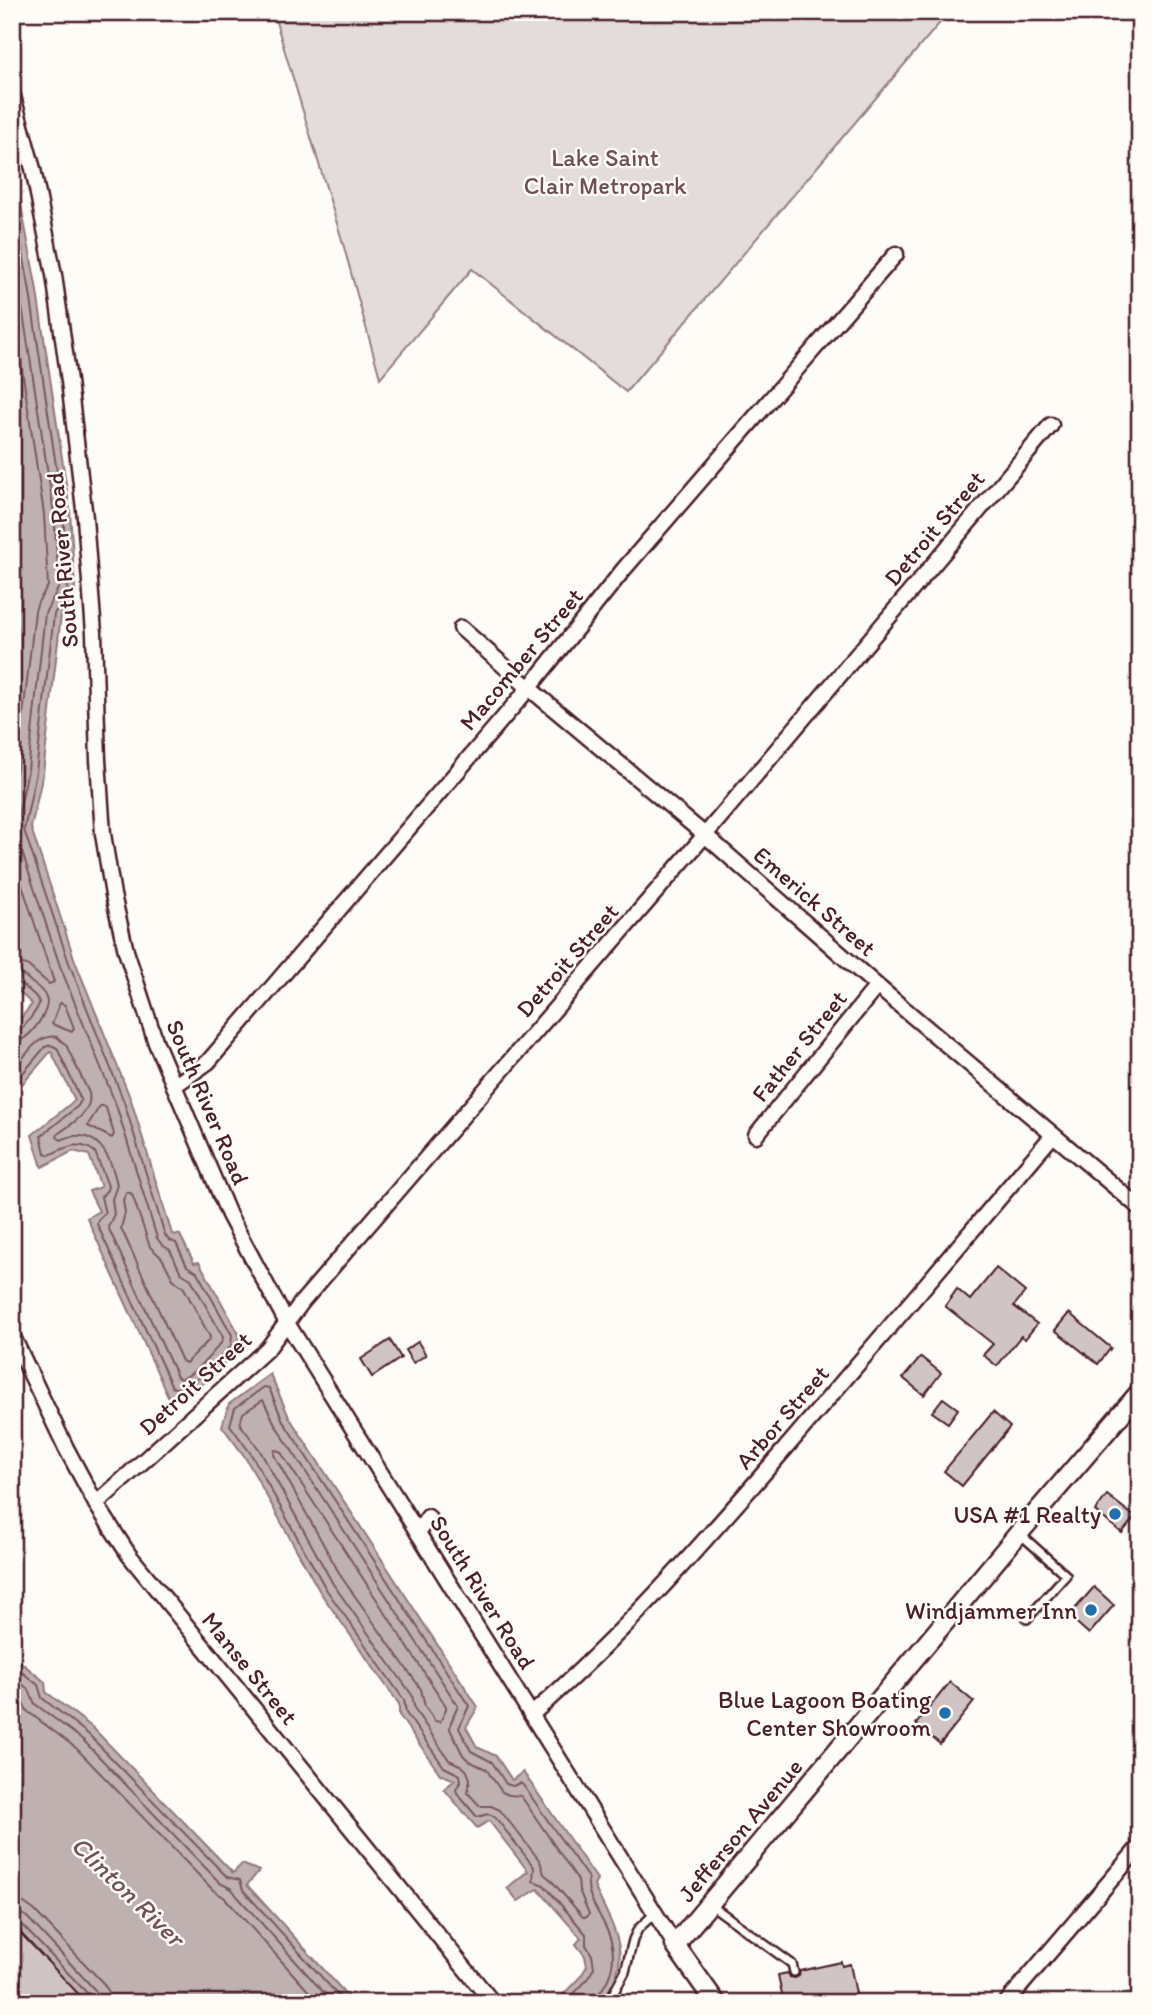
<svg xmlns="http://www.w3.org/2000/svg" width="1152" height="2015" font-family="Itim,sans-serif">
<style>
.green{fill:#e3dcda;stroke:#967e82;stroke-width:2}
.water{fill:#c0b1b1;stroke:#91777b;stroke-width:2}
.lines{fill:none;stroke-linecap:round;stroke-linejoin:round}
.shore{stroke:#795961;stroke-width:2}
.building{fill:#d0c5c4;stroke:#4a1f2b;stroke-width:2}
.service-casing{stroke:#4a1f2b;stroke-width:12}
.minor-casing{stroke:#4a1f2b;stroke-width:19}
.tertiary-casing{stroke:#4a1f2b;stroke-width:23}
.service{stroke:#fdfcf7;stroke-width:7}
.minor{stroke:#fdfcf7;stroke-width:14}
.tertiary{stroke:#fdfcf7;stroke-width:18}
.poi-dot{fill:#1f6fb2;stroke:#fdfcf7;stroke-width:2.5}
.labels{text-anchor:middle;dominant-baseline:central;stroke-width:5;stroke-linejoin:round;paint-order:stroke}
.park-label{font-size:24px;fill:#704e57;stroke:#fdfcf7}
.street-label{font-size:24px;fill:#4a1f2b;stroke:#fdfcf7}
.poi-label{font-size:24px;fill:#4a1f2b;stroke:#fdfcf7;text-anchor:end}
.water-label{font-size:26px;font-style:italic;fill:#73525a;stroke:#fdfcf7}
</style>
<rect width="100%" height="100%" fill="#fdfcf7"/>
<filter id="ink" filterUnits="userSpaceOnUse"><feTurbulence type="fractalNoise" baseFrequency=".0143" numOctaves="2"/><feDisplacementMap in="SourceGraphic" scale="14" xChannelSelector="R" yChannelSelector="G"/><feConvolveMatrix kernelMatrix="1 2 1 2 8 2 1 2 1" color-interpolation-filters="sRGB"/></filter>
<g filter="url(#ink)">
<path class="green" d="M273,12H949L626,392L472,269L380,378L342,240Z"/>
<g class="water">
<path d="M12,157L36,285L70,511L75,590L69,604L61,615L43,773L31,828L75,961L131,1100L172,1234L180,1235L194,1263L199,1262L239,1334L238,1348L211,1377L190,1394L168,1396L87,1218L99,1211L89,1191L101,1187L89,1155L73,1151L42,1167L32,1135L75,1100L51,1051L12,1096V1029L32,1004L14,987L12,982Z"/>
<path d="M270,1374L289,1417L478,1707L466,1727L477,1747L496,1756L512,1780L523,1772L597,1879L594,1886C614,1930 637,1958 600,2003H555L581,1976L587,1966L585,1956L576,1944L581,1938L538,1889L518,1901L507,1888L528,1871L489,1821L477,1828L444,1789L455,1780L440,1774L399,1715V1704L320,1592L245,1457L222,1426L229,1404Z"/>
<path d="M12,1655L45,1682L46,1692L93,1728L233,1873L242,1864L259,1871L247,1885L354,2003H86L12,1925Z"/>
</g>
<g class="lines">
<g class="shore">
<path d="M12,194L29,286L63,512L68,589L63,600L54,614L36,772L24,830L69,963L124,1102L165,1235L169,1240L176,1243L187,1266L197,1272L232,1335L231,1346L206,1372L187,1387L175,1388L172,1387L97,1224L98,1220L105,1213L101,1197L107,1190L108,1186L95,1152C79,1139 65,1148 49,1155L45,1153L41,1136L78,1106L81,1100L57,1048L51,1045L45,1047L12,1086"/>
<path d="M12,242L54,513L59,587L45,613L28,770L15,831L60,966L116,1105L157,1238L162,1245L170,1250L181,1273L191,1279L223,1337L222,1342C210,1355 196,1375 180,1379L177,1377L108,1227L114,1214L112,1199L117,1185C111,1156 96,1124 61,1140L57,1137L58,1134C72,1123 93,1113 89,1093L66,1045L57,1037C37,1033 24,1058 12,1072"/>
<path d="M12,303L44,514L48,586L38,602L35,611L17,768L12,792"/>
<path d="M12,855L54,982L49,984L27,965L12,962"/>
<path d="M12,972C21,973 25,976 31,982C37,986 44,991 46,998C51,1009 33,1033 23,1039C19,1042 17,1041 12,1041"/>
<path d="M12,981C19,982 38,995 39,1003C39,1008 23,1029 18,1032C16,1033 14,1032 12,1032"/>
<path d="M60,1003L65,1005L74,1028L72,1032L52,1024Z"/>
<path d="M100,1106H104L106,1108L114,1134L112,1138L88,1126L89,1123Z"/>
<path d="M127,1192L132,1194L150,1247L162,1258L173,1279L184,1288L210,1337L209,1340L186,1363L182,1361L121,1228L125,1213L123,1200Z"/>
<path d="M263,1400L276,1426L458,1706L451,1722L450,1729L463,1755L469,1761L486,1769L502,1792L509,1795L521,1796L578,1880L579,1890L589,1914L587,1917H583L550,1879L544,1874L540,1861L500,1810L491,1806H480L468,1793L470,1779L467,1771L462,1766L449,1760L415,1710L412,1695L333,1584L259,1449L240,1424L243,1413Z"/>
<path d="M275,1450L280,1451L446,1706V1710L440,1722L435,1721L425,1707L421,1689L342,1578L274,1455Z"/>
<path d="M12,1664L38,1685L42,1698L88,1734L227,1877L240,1880L243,1890L345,2003"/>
<path d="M12,1675L29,1690L35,1704L83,1740L220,1883L232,1889L237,1896L333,2003"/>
<path d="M12,1689L20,1696L27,1711L76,1748L213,1890L225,1898L319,2003"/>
<path d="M12,1901L24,1903L34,1910L103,1983L109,1992L110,2003"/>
<path d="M12,1912L20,1913L27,1917L95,1990L99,1995V2003"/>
<path d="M12,1921L20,1923L89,1995L91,2003"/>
<path d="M565,2003L586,1981L594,1968L592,1955L586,1945V1934L544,1885L533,1881L534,1867L495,1817L489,1814L477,1817L457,1793L456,1789L461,1781L460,1775L444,1767L406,1713L404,1700L326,1589L251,1454L230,1425L235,1408L264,1387L269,1388L283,1421L469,1706L459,1728L471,1751L492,1762L506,1784L513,1786L520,1783L523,1785L588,1878C585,1902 609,1922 612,1946C615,1960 611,1976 603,1988C599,1994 596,1996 595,2003"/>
</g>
</g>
<g class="building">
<path d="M996,1268L1025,1292L1014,1306L1037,1324L1025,1339L1021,1336L997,1366L983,1355L993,1344L945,1306L957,1289L970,1300Z"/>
<path d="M1069,1313L1111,1348L1098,1364L1055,1330Z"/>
<path d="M390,1340L401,1358L372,1377L361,1359Z"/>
<path d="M418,1342L426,1355L413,1363L405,1350Z"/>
<path d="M921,1357L941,1373L924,1395L903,1378Z"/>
<path d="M943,1398L958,1409L948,1423L932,1412Z"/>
<path d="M993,1412L1010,1427L962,1486L944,1471Z"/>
<path d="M1107,1495L1135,1517L1122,1533L1095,1511Z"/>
<path d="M1094,1587L1114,1605L1089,1634L1069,1616Z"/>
<path d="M950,1682L974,1702L940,1744L916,1724Z"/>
<path d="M12,1924L87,2003H17L12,1998Z"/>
<path d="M841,1962L842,1966L850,1964L858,2003H823V1998L798,2003H784L778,1975L788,1973L790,1977L795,1978L799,1976L800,1971Z"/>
</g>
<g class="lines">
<defs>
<g id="service">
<path d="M1019,1533L1066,1575L1027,1619"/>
<path d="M711,1905L792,1964L794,1972"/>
<path d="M608,2003L625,1972L633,1940L638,1929L655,1913"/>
</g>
<g id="minor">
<path d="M12,93L33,169L54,275L69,381L85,518L94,633L98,760L103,834L113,895L126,951L156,1043L229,1215L287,1323L675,1945"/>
<path d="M461,628L529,688L705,835L877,986L1140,1208"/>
<path d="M174,1086L208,1062L529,688L624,569L896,254"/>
<path d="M756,1135L877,986"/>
<path d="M12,1335L66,1448L96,1504L129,1555L493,2003"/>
<path d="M96,1504L268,1348L302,1302L705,835L1051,425"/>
<path d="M418,1533L428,1517"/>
<path d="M531,1715C623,1635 704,1542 784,1450C874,1346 964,1240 1053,1135"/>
<path d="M1006,2003L1140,1846"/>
</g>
<path id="tertiary" d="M716,2003L675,1945L1019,1533L1140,1392"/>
</defs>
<use href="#service" class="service-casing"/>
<use href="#minor" class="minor-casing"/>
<use href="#tertiary" class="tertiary-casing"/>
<use href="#service" class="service"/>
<use href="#minor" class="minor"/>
<use href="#tertiary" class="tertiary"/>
</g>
</g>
<g class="poi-dot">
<circle cx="1115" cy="1514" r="7"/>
<circle cx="1091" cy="1610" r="7"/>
<circle cx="945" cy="1713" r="7"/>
</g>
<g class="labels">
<g class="park-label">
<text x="605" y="157">Lake Saint<tspan x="605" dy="28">Clair Metropark</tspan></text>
</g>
<g class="street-label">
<text transform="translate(934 528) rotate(-50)">Detroit Street</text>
<text transform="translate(62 560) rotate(-95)">South River Road</text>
<text transform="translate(521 659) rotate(-50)">Macomber Street</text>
<text transform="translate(815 901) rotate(41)">Emerick Street</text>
<text transform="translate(567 960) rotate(-49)">Detroit Street</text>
<text transform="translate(799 1046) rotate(-51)">Father Street</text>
<text transform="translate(208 1102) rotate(67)">South River Road</text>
<text transform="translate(195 1383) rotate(-42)">Detroit Street</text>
<text transform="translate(782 1417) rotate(-49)">Arbor Street</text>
<text transform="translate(483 1592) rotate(58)">South River Road</text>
<text transform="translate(250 1668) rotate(51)">Manse Street</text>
<text transform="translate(740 1830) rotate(-50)">Jefferson Avenue</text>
</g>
<g class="poi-label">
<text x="1101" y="1514">USA #1 Realty</text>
<text x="1077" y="1610">Windjammer Inn</text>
<text x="931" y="1699">Blue Lagoon Boating<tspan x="931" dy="28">Center Showroom</tspan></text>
</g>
<g class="water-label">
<text transform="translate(128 1891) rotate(44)">Clinton River</text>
</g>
</g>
<rect width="1152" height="2015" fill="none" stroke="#fdfcf7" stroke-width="42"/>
<rect x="21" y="21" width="1110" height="1973" fill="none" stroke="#4a1f2b" stroke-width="2.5" filter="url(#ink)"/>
</svg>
